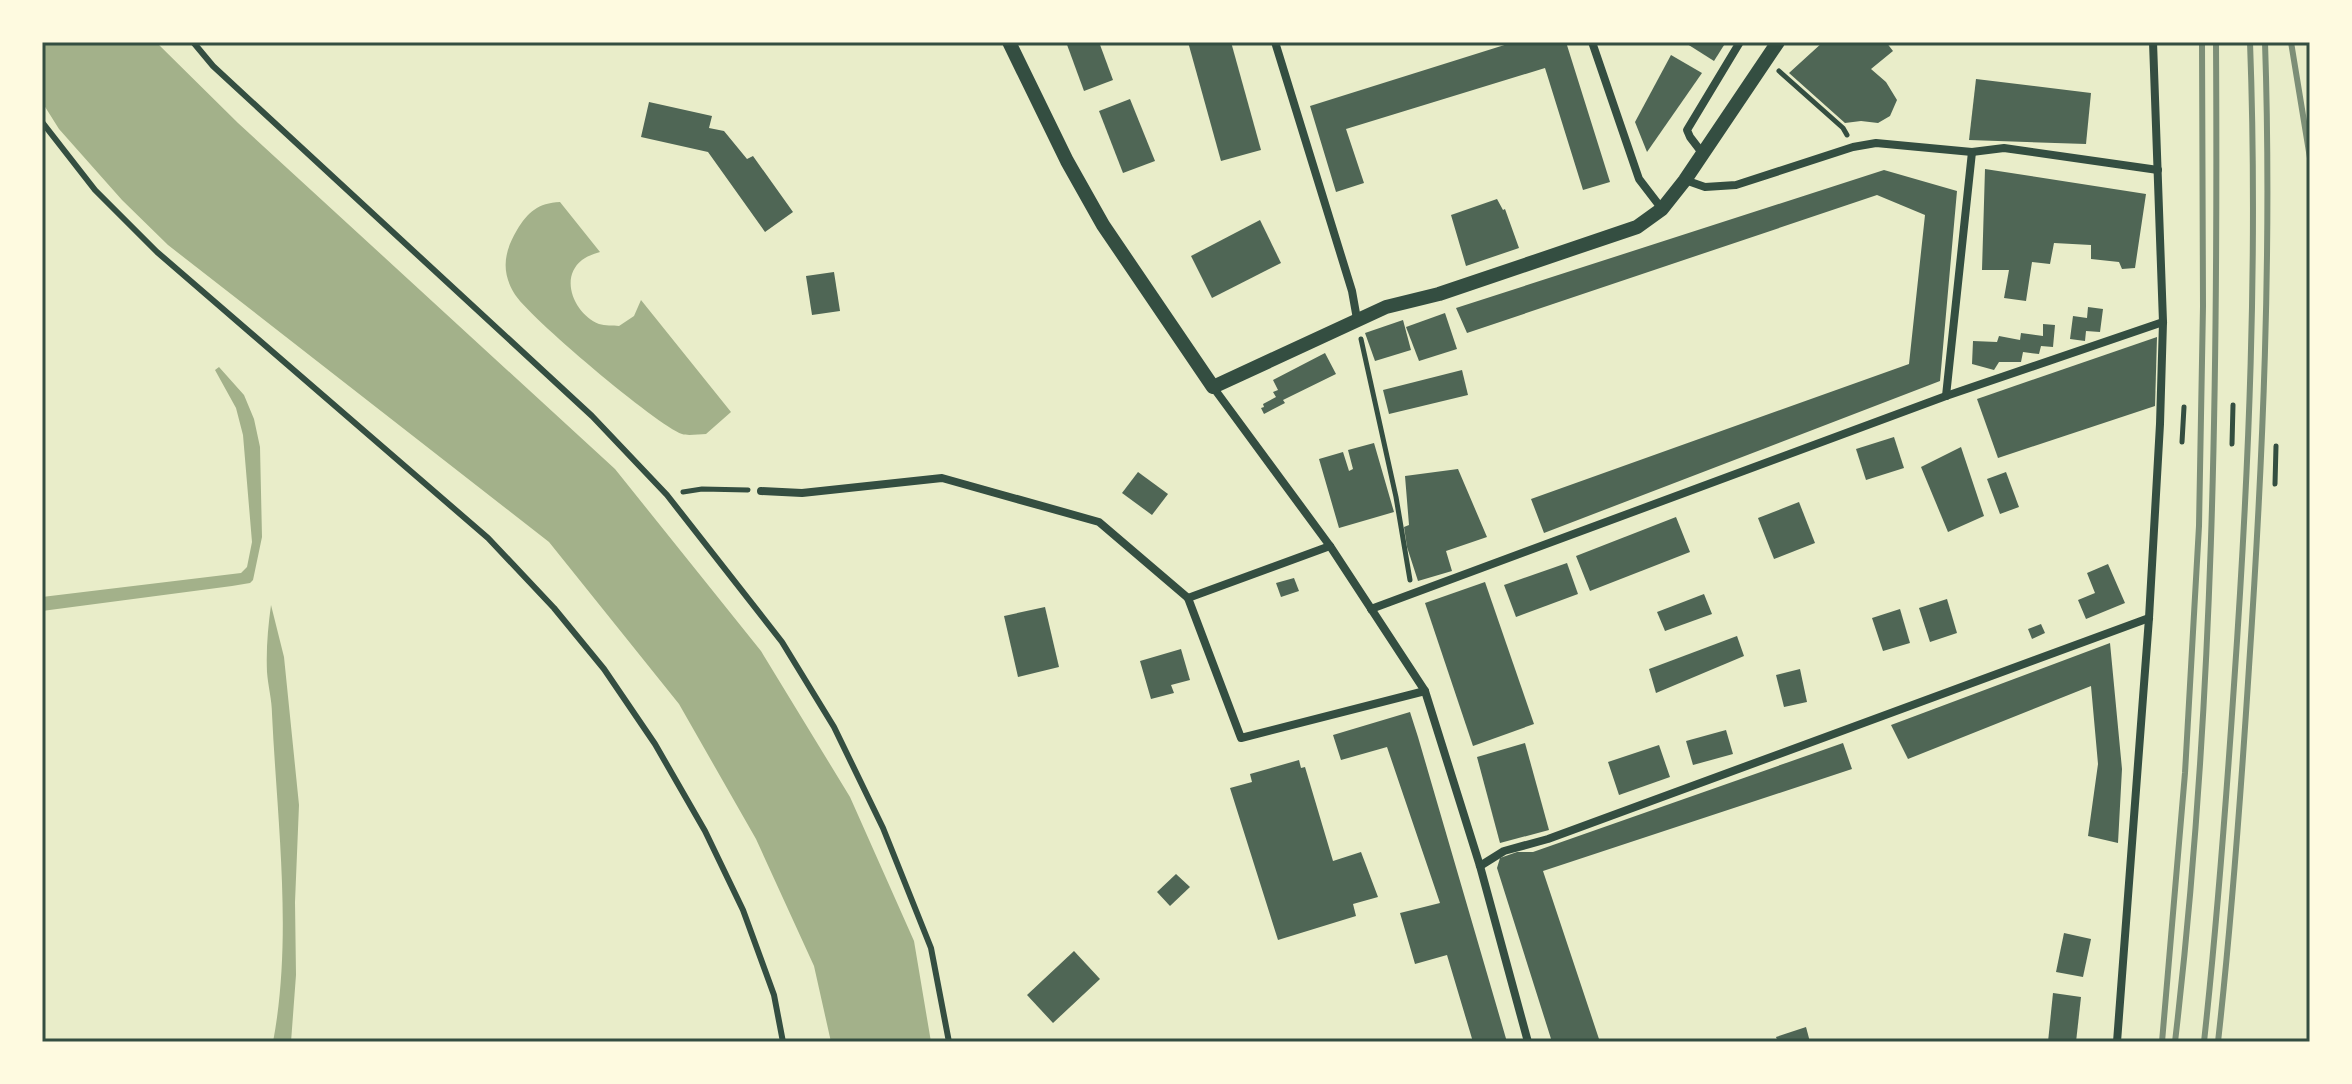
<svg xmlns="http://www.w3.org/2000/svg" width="2352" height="1084" font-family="Cabin,sans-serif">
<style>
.water{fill:#a3b18a}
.building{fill:#4f6655}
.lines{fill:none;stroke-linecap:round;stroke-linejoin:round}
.path{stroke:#344e41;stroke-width:5}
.service{stroke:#344e41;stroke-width:6}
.minor{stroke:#344e41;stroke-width:8}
.tertiary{stroke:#344e41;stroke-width:14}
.rail{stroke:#7c8e77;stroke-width:6}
.neatline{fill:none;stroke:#344e41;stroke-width:3}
</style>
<rect width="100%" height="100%" fill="#e9edc9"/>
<g class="water">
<path d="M42,42H156L238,123L615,469L761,651L850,797L914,941L931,1042H831L814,966L756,839L679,704L549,542L168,245L122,200L59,129L42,102Z"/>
<path d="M560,202L600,252C594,254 587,256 582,260C558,279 576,315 599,324C605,326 613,325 619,326L634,316L641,300L731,412L706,434C699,434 688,436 682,434C658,426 526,315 514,293C501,271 504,252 517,230C528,212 538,203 560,202Z"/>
<path d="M219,367L244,395L254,419L260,447L262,537L253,580L250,583L232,586L42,611V597L241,573L247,567L252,542L243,435L236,408L215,370Z"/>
<path d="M271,605L284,657L299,805L295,902L296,975L291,1042H273C293,937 277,820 272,714C272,700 268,686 267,672C266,649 268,627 271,605Z"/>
</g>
<g class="building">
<path d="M1066,42H1099L1113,80L1084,91Z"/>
<path d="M1188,42H1231L1261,150L1221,161Z"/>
<path d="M1514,42H1566L1610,182L1583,190L1545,68L1346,129L1364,183L1336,192L1310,106Z"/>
<path d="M1684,42H1726L1714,61Z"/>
<path d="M1823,42H1886L1893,51L1871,69L1886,82L1897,100L1890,116L1878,123L1861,121L1845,123L1789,73Z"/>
<path d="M1671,55L1702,73L1647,152L1635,122Z"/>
<path d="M1976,79L2091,93L2086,144L1969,140Z"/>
<path d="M1130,99L1155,161L1123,173L1099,111Z"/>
<path d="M649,102L712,116L709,128L724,131L747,159L753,156L793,212L765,232L708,152L641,137Z"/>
<path d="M1985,169L2146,194L2135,268L2122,269L2119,262L2091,259V245L2054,243L2050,264L2032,262L2026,301L2004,298L2009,270H1982Z"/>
<path d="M1884,170L1957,191L1940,381L1544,533L1531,499L1909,364L1925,215L1877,195L1467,333L1456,308Z"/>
<path d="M1497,199L1503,210L1505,209L1519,248L1466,266L1451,215Z"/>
<path d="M1260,220L1281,263L1212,298L1191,256Z"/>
<path d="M834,272L840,311L812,315L806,276Z"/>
<path d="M2088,307L2103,309L2100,332L2086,331L2085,341L2070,339L2073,316L2087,318Z"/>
<path d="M1445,313L1457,349L1419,361L1406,327Z"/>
<path d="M1403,320L1411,350L1375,361L1365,333Z"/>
<path d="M2043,324L2055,325L2053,347L2041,346L2039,354L2023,352L2021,362H1999L1994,370L1972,364L1973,341L1997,342L1999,336L2020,340L2021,333L2043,336Z"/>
<path d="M2157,337L2155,406L1998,458L1977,399Z"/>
<path d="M1325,353L1336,374L1283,400L1285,403L1264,414L1261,408L1264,407L1263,404L1276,397L1273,392L1278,390L1273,380Z"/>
<path d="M1462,370L1468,395L1389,414L1383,390Z"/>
<path d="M1894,437L1904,468L1866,480L1856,449Z"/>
<path d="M1374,443L1394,512L1339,528L1319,459L1343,452L1349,471L1353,469L1348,450Z"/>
<path d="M1961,447L1984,516L1948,532L1921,467Z"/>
<path d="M1458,469L1487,537L1446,551L1452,571L1418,581L1407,547L1404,527L1409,525L1405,476Z"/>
<path d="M1138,472L1168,494L1152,515L1122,493Z"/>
<path d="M2006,472L2019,507L2000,514L1987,479Z"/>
<path d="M1799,502L1815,543L1774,559L1758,518Z"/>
<path d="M1676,517L1690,552L1590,591L1576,556Z"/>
<path d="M1567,563L1578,594L1516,617L1504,585Z"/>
<path d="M2108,564L2125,603L2086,619L2078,600L2095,593L2087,573Z"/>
<path d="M1294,578L1299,591L1281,597L1276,583Z"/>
<path d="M1485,582L1534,724L1473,746L1425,603Z"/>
<path d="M1704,594L1712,614L1665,631L1657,612Z"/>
<path d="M1947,599L1957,633L1930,642L1919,608Z"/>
<path d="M1045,607L1059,667L1018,677L1004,616Z"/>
<path d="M1900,609L1910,643L1883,651L1872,618Z"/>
<path d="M2041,624L2045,633L2032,639L2028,629Z"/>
<path d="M1737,636L1744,656L1656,693L1649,669Z"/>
<path d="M2110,643L2122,769L2118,843L2088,836L2098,764L2091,686L1908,759L1891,725Z"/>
<path d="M1181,649L1190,680L1171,685L1174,693L1151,699L1140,661Z"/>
<path d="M1800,669L1807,702L1784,707L1776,675Z"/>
<path d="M1410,712L1418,737L1507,1042H1473L1447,955L1415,964L1400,913L1440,903L1387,747L1341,760L1333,735Z"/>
<path d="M1726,730L1733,754L1693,765L1686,741Z"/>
<path d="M1525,743L1549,830L1500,843L1477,757Z"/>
<path d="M1843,743L1852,769L1543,871L1600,1042H1552L1497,868L1500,858L1517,852H1533Z"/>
<path d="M1659,745L1670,777L1619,795L1608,762Z"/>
<path d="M1299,760L1301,768L1305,767L1333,861L1361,852L1378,897L1353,904L1356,916L1278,940L1230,788L1252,782L1250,774Z"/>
<path d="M1176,874L1190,887L1170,906L1157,892Z"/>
<path d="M2064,933L2091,939L2083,977L2056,972Z"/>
<path d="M1074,951L1100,979L1053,1023L1027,995Z"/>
<path d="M2053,993L2081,997L2076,1042H2048Z"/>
<path d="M1806,1027L1810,1042H1778L1776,1037Z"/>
</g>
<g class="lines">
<g class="path">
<path d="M1779,71L1843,128L1847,135"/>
<path d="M1361,339L1396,497L1410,580"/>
<path d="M2182,442L2184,407"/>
<path d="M2232,444L2233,405"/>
<path d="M2275,484L2276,446"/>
<path d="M683,492L702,489L748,490"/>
</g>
<g class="service">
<path d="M193,42L213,66L592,416L667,495L782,642L834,727L883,828L931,948L949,1042"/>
<path d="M42,122L95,190L157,252L488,538L554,608L604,669L655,744L705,831L743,910L774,995L783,1042"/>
</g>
<g class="minor">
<path d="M1275,42L1352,291L1357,319"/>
<path d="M1592,42L1639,179L1662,209"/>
<path d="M1703,154L1690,137L1687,130L1740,42"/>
<path d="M1685,180L1705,187L1736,185L1853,147L1876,143L1972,152L2004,148L2158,170"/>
<path d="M1213,387L1330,546L1425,691L1480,866L1528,1042"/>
<path d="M1946,396L1972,152"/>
<path d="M761,491L802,493L942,478L1099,522L1188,598"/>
<path d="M1330,546L1188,598L1241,738L1425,691"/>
<path d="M1371,609L1946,396L2163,322"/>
<path d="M1480,866L1504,851L1548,839L2149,618"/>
<path d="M2117,1042L2149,618L2160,424L2163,322L2153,42"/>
</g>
<path class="tertiary" d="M1009,42L1067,161L1103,225L1213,387L1386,307L1439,294L1637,227L1662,209L1685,180L1778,42"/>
<g class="rail">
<path d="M2291,42L2310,158"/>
<path d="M2162,1042L2185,773L2199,526L2203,306L2202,42"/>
<path d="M2175,1042C2214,710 2218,376 2216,42"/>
<path d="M2204,1042C2217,923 2226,804 2234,685C2249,471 2258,257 2250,42"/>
<path d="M2218,1042C2232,917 2241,792 2249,667C2263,459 2272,251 2265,42"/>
</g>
</g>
<rect width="2352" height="1084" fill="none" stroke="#fefae0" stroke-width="88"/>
<rect x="44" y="44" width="2264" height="996" class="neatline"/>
</svg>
